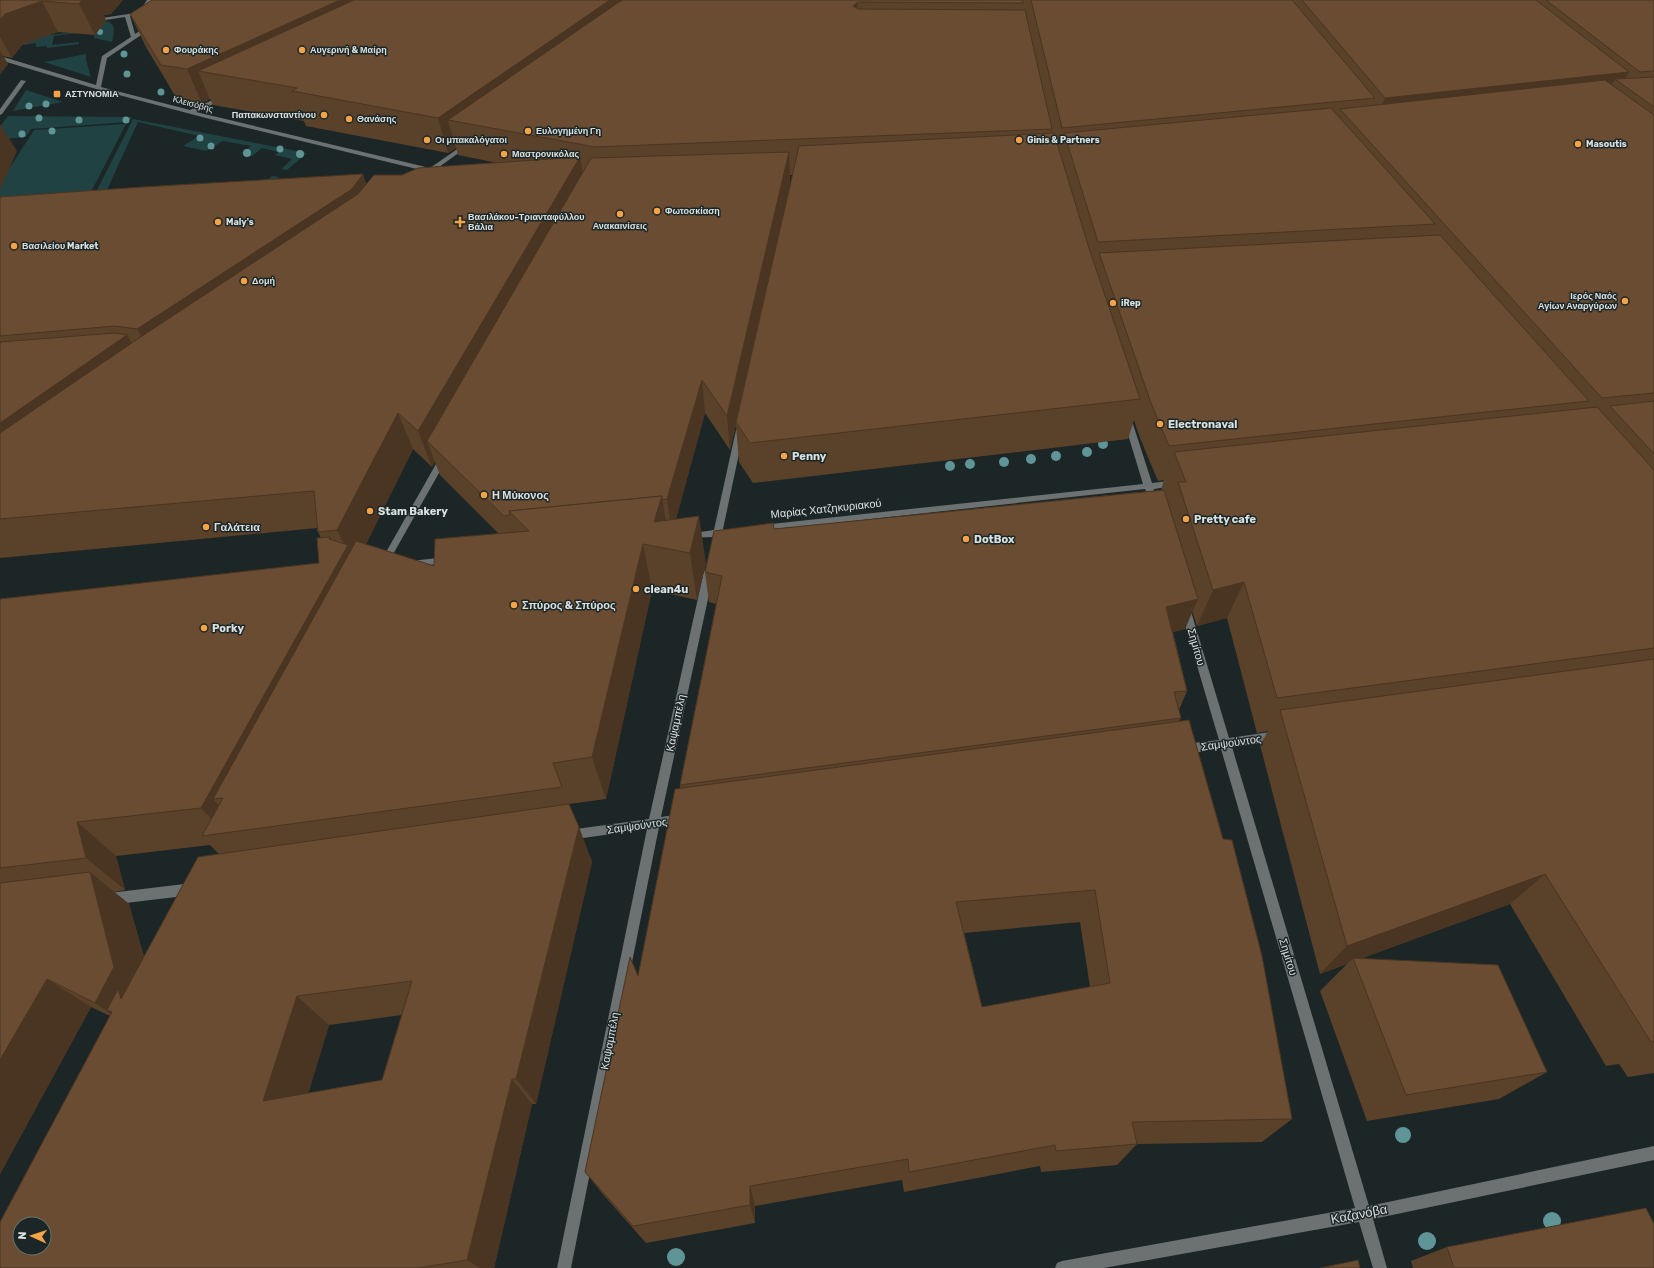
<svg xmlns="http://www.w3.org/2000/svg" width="1654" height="1268" font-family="Rubik,sans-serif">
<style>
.green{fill:#204243}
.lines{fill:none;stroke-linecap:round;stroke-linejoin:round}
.minor{fill:#6c7171;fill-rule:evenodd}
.tree{fill:#5f9596}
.wall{fill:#5a412a;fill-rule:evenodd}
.shaded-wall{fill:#4a3522}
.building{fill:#694c31;stroke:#4a3522;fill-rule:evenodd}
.poi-dot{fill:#f6a247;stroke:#1c2626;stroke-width:1.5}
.labels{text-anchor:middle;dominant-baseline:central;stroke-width:3;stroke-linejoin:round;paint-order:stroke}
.far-poi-label{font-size:9px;font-weight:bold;fill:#dae1e1;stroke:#1c2626;text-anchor:start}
.far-street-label{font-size:9px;fill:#dae1e1;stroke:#1c2626}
.poi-label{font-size:11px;font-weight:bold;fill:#dae1e1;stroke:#1c2626;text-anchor:start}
.street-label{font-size:11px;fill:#dae1e1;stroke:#1c2626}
.near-street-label{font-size:13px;fill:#dae1e1;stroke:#1c2626}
</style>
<rect width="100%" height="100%" fill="#1c2626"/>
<g class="green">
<path d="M95,21C114,19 116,25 112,42L94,38Z"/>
<path d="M84,31V32L54,36L52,45L79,42V44L47,48V46L36,47V43L24,45L25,42L16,39Z"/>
<path d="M86,54V60L91,77L44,62Z"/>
<path d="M26,90L63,102L13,111Z"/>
<path d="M8,116L132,117L128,122L31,129L26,137L5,139L0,127Z"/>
<path d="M133,119L307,153L287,170L281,169L292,159L275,155L279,152L262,148L252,156L241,153L251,146L223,141L206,151L183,146L199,136L138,122L106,192L262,184L272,176L279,177L266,188L92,200Z"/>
<path d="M126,124L91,192L0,198V183L34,130Z"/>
</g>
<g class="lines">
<g class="minor">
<path d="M147,0H153C146,10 142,15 130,16L135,34L148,26L153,27L107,58L101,87L190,110L224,95L226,96V98L196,112L430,168L466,143L471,144L435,170V172L427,175L424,173L425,171L206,118L96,89L0,60V56L96,85L102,56L131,37L125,17L92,22L89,20L135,13L141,9Z"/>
<path d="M21,80L26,81L2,114L0,115V109Z"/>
<path d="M1127,415L1131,418L1152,483L1177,480L1180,481L1181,483L1180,485L1154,489L1153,493H1147L1145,489L761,531L756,528L761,525L1143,484L1123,418Z"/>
<path d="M740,427L744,430L723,529L731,530L733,532L731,534L722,536L720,540H714L713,537L687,538L685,536L687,534L714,530L736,430Z"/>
<path d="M444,454L448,457L387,565H381L379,563L381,561L440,457Z"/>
<path d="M447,557L452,560L447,563L411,567L406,564L411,561Z"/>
<path d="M709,567L714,571L661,817L682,814L686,815L688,819L686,823L659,827L571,1268H557L647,829L569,840L565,839L563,835L565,831L569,830L649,819L704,571Z"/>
<path d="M1185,604L1190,608L1229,738L1278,731L1282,733L1283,736L1282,739L1278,741L1232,747L1369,1206L1654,1146V1160L1373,1219L1387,1268H1373L1359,1222L1104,1268H1055L1057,1263L1062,1261L1355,1208L1221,749L1185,754L1181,752L1180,749L1181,746L1185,744L1219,740L1180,608Z"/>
<path d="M193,883L197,885L199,889L197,893L193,895L109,905L105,903L103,899L105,895L109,893Z"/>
</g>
</g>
<g class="tree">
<circle cx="100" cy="32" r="3"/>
<circle cx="124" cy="54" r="3.5"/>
<circle cx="127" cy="74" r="3.5"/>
<circle cx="161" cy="92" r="3.5"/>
<circle cx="46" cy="104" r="3.5"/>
<circle cx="29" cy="106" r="3.5"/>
<circle cx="39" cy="118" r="3.5"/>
<circle cx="79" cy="120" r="3.5"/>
<circle cx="126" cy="120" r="3.5"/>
<circle cx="52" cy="131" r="3.5"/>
<circle cx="22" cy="134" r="3.5"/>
<circle cx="200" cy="138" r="3.5"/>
<circle cx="211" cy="146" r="3.5"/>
<circle cx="280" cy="149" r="3.5"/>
<circle cx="247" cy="153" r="4"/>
<circle cx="300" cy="154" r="4"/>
<circle cx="1103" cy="444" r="5"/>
<circle cx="1087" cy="452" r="5"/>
<circle cx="1056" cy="456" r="5"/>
<circle cx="1031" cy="459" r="5"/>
<circle cx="1004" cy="462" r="5"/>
<circle cx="970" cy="464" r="5"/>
<circle cx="950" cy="466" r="5"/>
<circle cx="1403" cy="1135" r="8"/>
<circle cx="1552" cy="1221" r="9"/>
<circle cx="1427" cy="1241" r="9"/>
<circle cx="676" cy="1257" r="9"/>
</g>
<g class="wall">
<path d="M0,0H123L111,14L104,15L106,21L95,35L58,32L22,45L12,58L3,56L8,64L0,74Z"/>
<path d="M152,0H1654V1073L1628,1077L1619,1064L1606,1066L1510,904L1362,958L1547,1072L1499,1099L1367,1121L1320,991L1347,964L1320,974L1260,745L1268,731L1257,733L1227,618L1197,626L1192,611L1185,629L1173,632L1187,691L1179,710L1181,718L1179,721L1292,1119L1262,1142L1137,1144L1117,1165L1041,1172L1040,1166L904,1192L902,1180L755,1206V1223L646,1243L601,1192L585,1172L638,976L680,789V785L716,604L709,602L705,572L774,529L1161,490L1164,480L1158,481L1140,438L1134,420L1128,439L753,483L739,462L736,425L730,450L705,413L676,519L706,563L697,600L652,590L606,799L569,804L592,862L536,1104H532L494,1268H0L110,1016L91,1007L0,1174V599L319,563L321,538L318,532L317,528L0,558V197L363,174L366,184L402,175L498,163L458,155L456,148L448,153L306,126L304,121L213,105L210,99L202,103L177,99L146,47L130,14ZM790,175H793L770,272L790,184ZM413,449L432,467L435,462L440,475L499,534L434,566L366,544ZM210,845L219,854L144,957L129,904L114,892L125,890L116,856ZM1080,922L1090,987L982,1007L964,933ZM402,1015L382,1080L308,1093L329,1025Z"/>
<path d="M1447,1247L1654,1268H1413L1411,1261Z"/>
</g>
<g class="shaded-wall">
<path d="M0,0H123L111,14L104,15L106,21L95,35L79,4L42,1L58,32L22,45L12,58L0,37Z"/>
<path d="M340,0H418L198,71L210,99L202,103L187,69Z"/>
<path d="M610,0H667L448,120L456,148L448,153L438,118Z"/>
<path d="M858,2L857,34L853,6Z"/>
<path d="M0,51L8,64L0,74Z"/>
<path d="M1629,72L1622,84L1615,79L1600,107L1371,132L1385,98Z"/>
<path d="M0,124L17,151L0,190Z"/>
<path d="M789,152L790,184L736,423V422V425L730,450L727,416Z"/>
<path d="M580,157L586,191L427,441L435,462L432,467L418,431Z"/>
<path d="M363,174L375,208L159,364L137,329Z"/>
<path d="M127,335L149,371L0,479V423Z"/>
<path d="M702,380L705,413L672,533L667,499Z"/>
<path d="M398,413L413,449L357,563L223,798L213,799L240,829L225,833L201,808L340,559L329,539L330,537L341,557L346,548L337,530Z"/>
<path d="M662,496L669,543L654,522Z"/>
<path d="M699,516L706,563L697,600L690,553Z"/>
<path d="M643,544L652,590L606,799L592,757Z"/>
<path d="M1244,582L1227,618L1197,626L1213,590Z"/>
<path d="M1198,599L1185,629L1155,636L1166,607Z"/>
<path d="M77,822L116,856L125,890L86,858Z"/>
<path d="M579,827L592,862L536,1104L516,1079Z"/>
<path d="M90,872L129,904L154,996L112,1012L107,1010L137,1029V1031L95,1003Z"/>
<path d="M1545,874L1510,904L1355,961L1353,958L1347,964L1320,974L1347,946Z"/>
<path d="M47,979L91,1007L0,1174V1060Z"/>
<path d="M297,996L329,1025L299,1125L263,1101Z"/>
<path d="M512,1079L532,1104L494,1268H480L467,1260Z"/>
<path d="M750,1186L755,1206V1223L750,1205Z"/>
</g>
<g class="building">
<path d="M0,0H82L79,4L42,1L5,14L0,19Z"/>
<path d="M152,0H340L187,69L161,65L130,14Z"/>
<path d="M354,0H610L438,118L292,91L297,88L198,71Z"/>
<path d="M623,0H1022L1023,3L858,2L853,6L858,9L1025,10L1052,129L595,147L448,120L616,4Z"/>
<path d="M1031,0H1292L1375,98L1062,128Z"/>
<path d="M1302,0H1536L1629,72L1385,98Z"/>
<path d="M1546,0H1654V71L1640,72Z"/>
<path d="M1654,77V107L1615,79Z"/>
<path d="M1605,80L1654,115V393L1602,398L1340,109Z"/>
<path d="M1331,108L1435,224L1098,242L1064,133Z"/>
<path d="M1054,133L1088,245L1140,399L750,443L736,422L799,146Z"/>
<path d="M789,152L727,416L702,380L667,499L662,500V496L509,511L510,515L504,516L427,441L591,158Z"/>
<path d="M580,157L418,431L398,413L337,530L318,532L314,491L0,519V433L142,336L358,194L374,175H402L418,168Z"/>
<path d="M363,174L352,189L137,329L115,326L0,336V197L142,187Z"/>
<path d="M1440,235L1589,401L1169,446L1151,403L1099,253Z"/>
<path d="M115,333L127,335L0,423V342Z"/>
<path d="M1654,401V454L1610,406Z"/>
<path d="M1597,407L1654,470V648L1277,698L1244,582L1213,590L1178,482H1186L1174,452Z"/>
<path d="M1164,490L1198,599L1166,607L1187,691L1174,692L1181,718L680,785L722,576L705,572L714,531L773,523L774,529Z"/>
<path d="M662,496L654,522L699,516L690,553L643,544L592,757L553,763L562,787L202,836L223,798L213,799L356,541L434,566L435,539L529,531L509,511Z"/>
<path d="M330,537L329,539L348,545L201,808L77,822L86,858L0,868V599L319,563L317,538Z"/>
<path d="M1654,659V1041L1651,1042L1545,874L1347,946L1280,710Z"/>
<path d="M1189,720L1223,839L1232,840L1262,956L1292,1119L1132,1122L1137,1144L1056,1151L1055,1145L909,1172L908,1159L750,1186V1205L633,1226L585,1172L630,957L638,976L675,789ZM1095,890L1110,983L982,1007L956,902Z"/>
<path d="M569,804L579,827L516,1079H512L467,1260L418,1268H0V1222L112,1012L107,1010L118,989L121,999L198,857ZM412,981L382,1080L263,1101L297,996ZM20,1224H44V1248H20Z"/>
<path d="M90,872L114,967L95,1003L47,979L0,1060V883Z"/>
<path d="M1353,958L1498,965L1547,1072L1406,1095Z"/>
<path d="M1646,1208L1654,1224V1268H1454L1447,1247Z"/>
<path d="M1358,1260L1360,1268H1320Z"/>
</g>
<g class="poi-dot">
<circle cx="166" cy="50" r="4"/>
<circle cx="302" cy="50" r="4"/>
<rect x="53" y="90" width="8" height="8" rx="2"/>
<circle cx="324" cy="115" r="4"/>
<circle cx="349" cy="119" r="4"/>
<circle cx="528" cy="131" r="4"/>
<circle cx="427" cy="140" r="4"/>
<circle cx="1019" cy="140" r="4"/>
<circle cx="1578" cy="144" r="4"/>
<circle cx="504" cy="154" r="4"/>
<circle cx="657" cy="211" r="4"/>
<circle cx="620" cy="214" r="4"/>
<circle cx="218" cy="222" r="4"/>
<path d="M458 216h4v4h4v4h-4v4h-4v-4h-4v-4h4z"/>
<circle cx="14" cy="246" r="4"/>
<circle cx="244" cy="281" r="4"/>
<circle cx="1625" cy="301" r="4"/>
<circle cx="1113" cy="303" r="4"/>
<circle cx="1160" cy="424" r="4"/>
<circle cx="784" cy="456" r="4"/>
<circle cx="484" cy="495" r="4"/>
<circle cx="370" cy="511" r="4"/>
<circle cx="1186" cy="519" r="4"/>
<circle cx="206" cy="527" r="4"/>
<circle cx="966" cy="539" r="4"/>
<circle cx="636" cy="589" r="4"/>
<circle cx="514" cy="605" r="4"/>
<circle cx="204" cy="628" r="4"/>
</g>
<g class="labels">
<g class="far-poi-label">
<text x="174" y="50">Φουράκης</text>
<text x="310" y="50">Αυγερινή &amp; Μαίρη</text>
<text x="65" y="94">ΑΣΤΥΝΟΜΙΑ</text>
<text x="316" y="115" text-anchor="end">Παπακωνσταντίνου</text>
<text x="357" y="119">Θανάσης</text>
<text x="536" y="131">Ευλογημένη Γη</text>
<text x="435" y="140">Οι μπακαλόγατοι</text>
<text x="1027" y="140">Ginis &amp; Partners</text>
<text x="1586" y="144">Masoutis</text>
<text x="512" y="154">Μαστρονικόλας</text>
<text x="665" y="211">Φωτοσκίαση</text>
<text x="468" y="217">Βασιλάκου-Τριανταφύλλου<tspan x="468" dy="10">Βάλια</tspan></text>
<text x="226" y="222">Maly's</text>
<text x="620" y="226" text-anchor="middle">Ανακαινίσεις</text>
<text x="22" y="246">Βασιλείου Market</text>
<text x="252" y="281">Δομή</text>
<text x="1617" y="296" text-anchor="end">Ιερός Ναός<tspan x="1617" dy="10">Αγίων Αναργύρων</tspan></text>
<text x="1121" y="303">iRep</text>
</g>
<g class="far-street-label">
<text transform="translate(193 104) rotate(15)">Κλεισόβης</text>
</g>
<g class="poi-label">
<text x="1168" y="424">Electronaval</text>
<text x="792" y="456">Penny</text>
<text x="492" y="495">Η Μύκονος</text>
<text x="378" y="511">Stam Bakery</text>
<text x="1194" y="519">Pretty cafe</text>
<text x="214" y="527">Γαλάτεια</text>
<text x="974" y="539">DotBox</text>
<text x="644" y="589">clean4u</text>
<text x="522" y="605">Σπύρος &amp; Σπύρος</text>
<text x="212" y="628">Porky</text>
</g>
<g class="street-label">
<text transform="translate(826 509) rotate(-6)">Μαρίας Χατζηκυριακού</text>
<text transform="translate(1196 647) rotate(74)">Σημίτου</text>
<text transform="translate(676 723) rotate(-78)">Καψαμπέλη</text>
<text transform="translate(1231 743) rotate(-8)">Σαμψούντος</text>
<text transform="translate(637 826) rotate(-8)">Σαμψούντος</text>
<text transform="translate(1288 957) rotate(73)">Σημίτου</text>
<text transform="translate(610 1041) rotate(-79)">Καψαμπέλη</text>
</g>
<g class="near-street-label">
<text transform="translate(1359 1214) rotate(-11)">Καζανόβα</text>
</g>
</g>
<g transform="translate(32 1236) rotate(273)"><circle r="19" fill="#1c2626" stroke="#687171"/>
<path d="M0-3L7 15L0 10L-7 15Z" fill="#f6a247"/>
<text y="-6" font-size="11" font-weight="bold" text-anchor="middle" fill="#dae1e1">N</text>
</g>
</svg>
